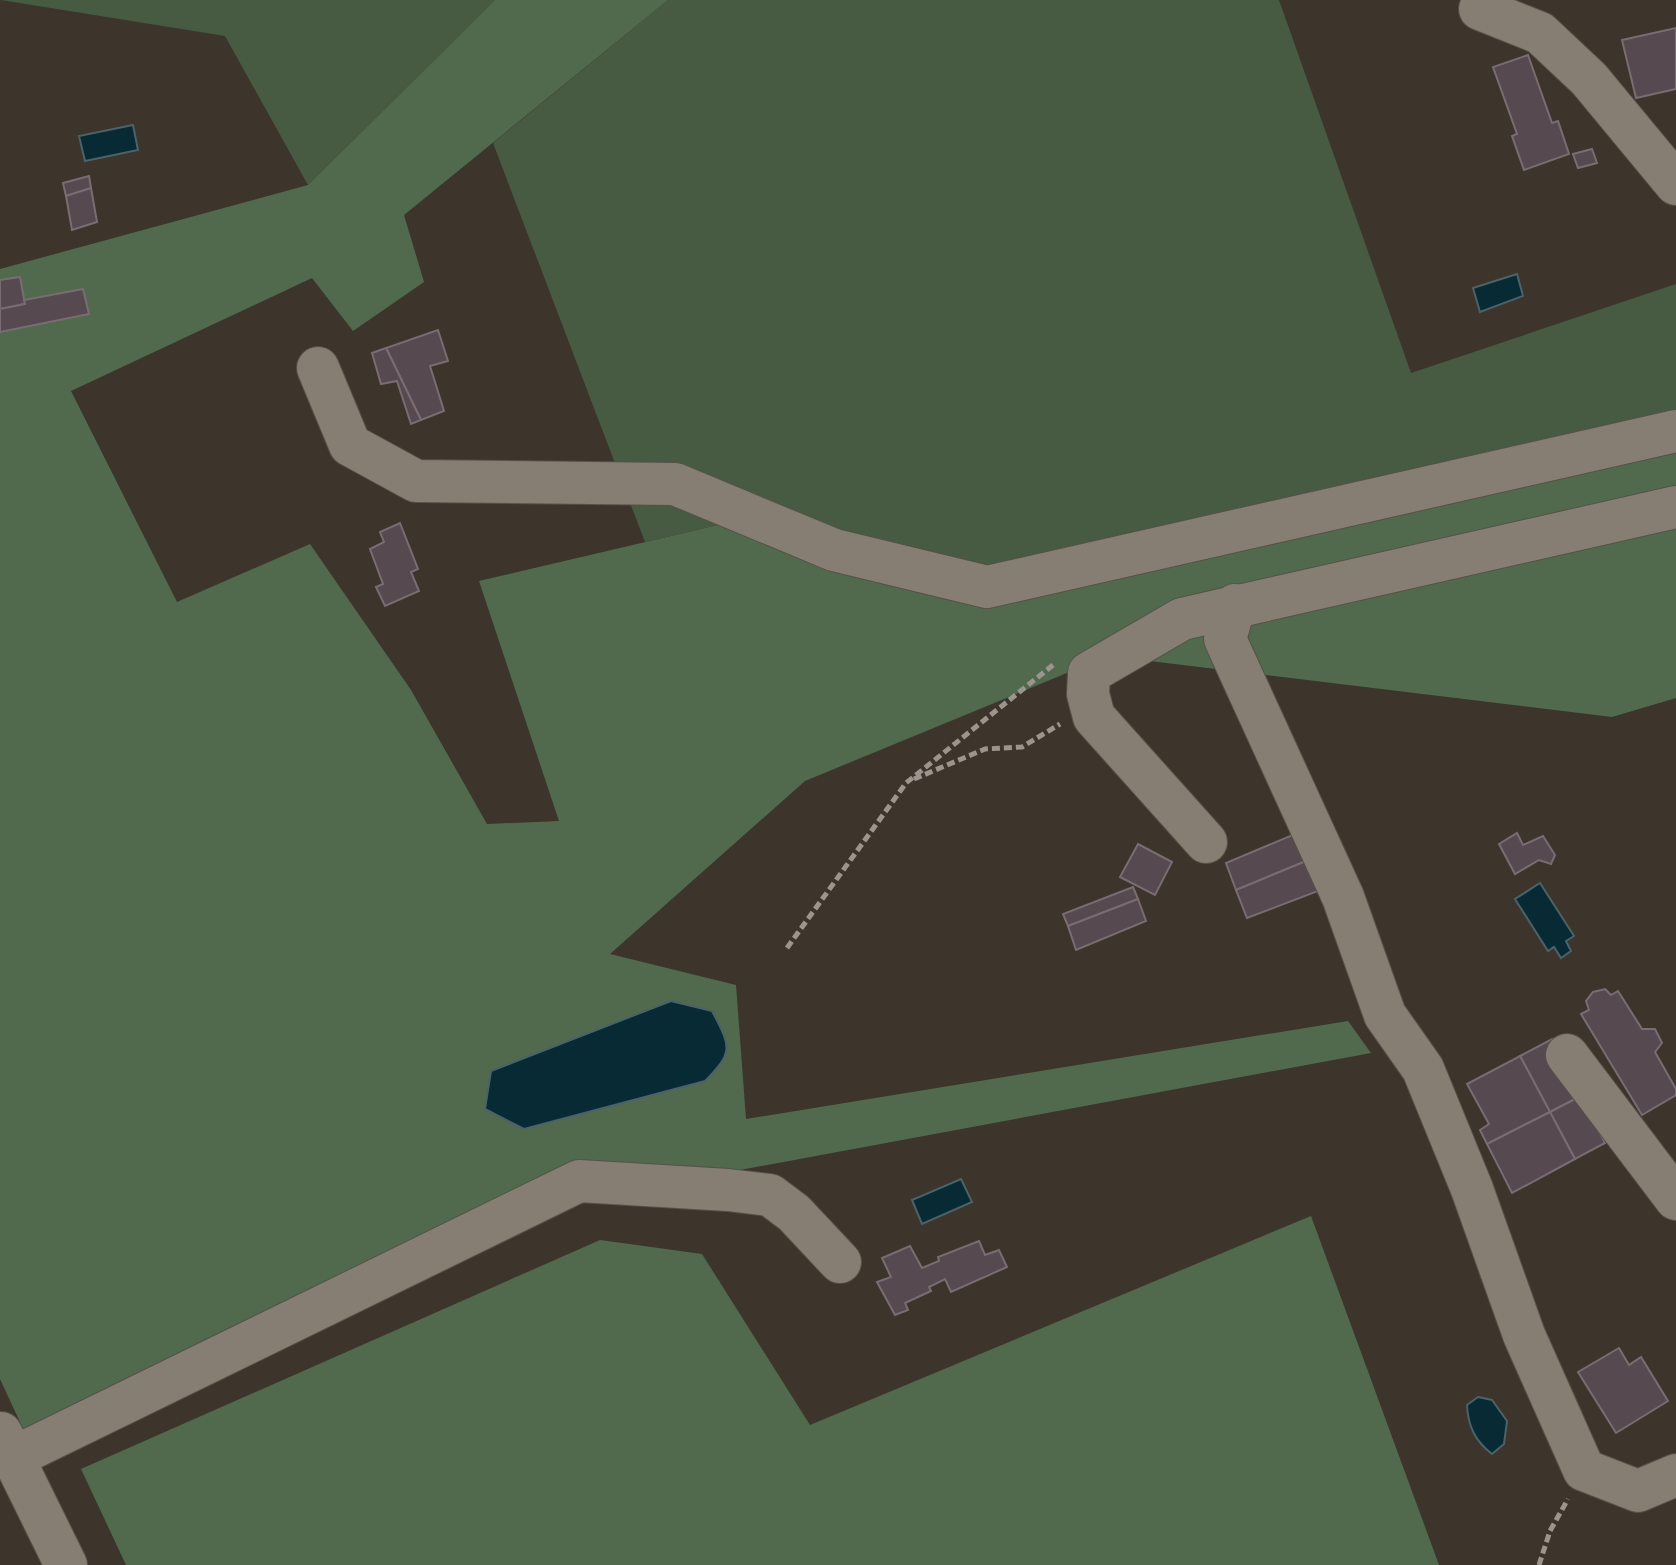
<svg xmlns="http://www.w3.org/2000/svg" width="1676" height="1565" font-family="Mulish,sans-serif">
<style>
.green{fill:#465b42}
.forest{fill:#516a4d}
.water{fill:#072a34;stroke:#4b6268;stroke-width:2}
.building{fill:#56494f;stroke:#796c72;stroke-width:2}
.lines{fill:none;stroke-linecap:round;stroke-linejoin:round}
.minor-casing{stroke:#575149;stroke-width:44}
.path{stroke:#9b958e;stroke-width:5;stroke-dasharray:8 4;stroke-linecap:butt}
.minor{stroke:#877e73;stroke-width:42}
</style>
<rect width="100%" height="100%" fill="#3d352c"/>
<g class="green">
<path d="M1,0H495L308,185L225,36Z"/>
<path d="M668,0H1279L1411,373L1676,284V450L1052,594L718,525L645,542L493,143Z"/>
</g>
<g class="forest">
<path d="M495,0H668L404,215L424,282L353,331L312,278L71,391L177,602L310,544L411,690L487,824L559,821L479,581L718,525L1052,594L1676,450V698L1612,717L1108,656L805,781L610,954L736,985L746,1119L1348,1021L1371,1053L578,1200L33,1450L0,1379V269L308,185Z"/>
<path d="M1311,1216L1439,1565H126L81,1469L600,1240L702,1254L810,1425Z"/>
</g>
<g class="water">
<path d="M133,125L138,150L85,161L79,136Z"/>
<path d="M1517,274L1523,296L1480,312L1473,288Z"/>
<path d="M1540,883L1574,936L1566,941L1571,951L1561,958L1554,947L1548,951L1515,899Z"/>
<path d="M671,1001L712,1011C730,1046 735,1051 705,1081L524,1129L485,1109L491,1071Z"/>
<path d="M961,1179L972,1202L922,1224L912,1200Z"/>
<path d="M1478,1397L1492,1400L1507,1421L1504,1444L1492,1454C1475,1441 1468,1426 1467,1405Z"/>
</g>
<g class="building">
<path d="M1676,28V89L1636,98L1622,40Z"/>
<path d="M1528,55L1552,123L1558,121L1569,154L1524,170L1512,136L1517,134L1493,67Z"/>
<path d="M1592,149L1597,163L1578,168L1573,154Z"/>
<path d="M89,176L91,188L66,196L63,183Z"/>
<path d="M91,188L97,222L72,230L66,196Z"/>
<path d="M20,277L25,304L0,309V280Z"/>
<path d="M83,289L89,314L0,332V309L25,304L24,300Z"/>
<path d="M438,330L448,361L430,366L444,411L421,420L386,348Z"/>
<path d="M386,348L421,420L411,424L397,381L381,384L372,353Z"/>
<path d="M400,523L418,569L411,572L419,591L385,606L376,587L383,584L370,549L384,542L380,532Z"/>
<path d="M1517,833L1523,845L1543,836L1555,855L1551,864L1539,860L1515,874L1499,844Z"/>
<path d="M1295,834L1306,861L1236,890L1226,863Z"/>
<path d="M1138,844L1172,862L1155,895L1120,877Z"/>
<path d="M1306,861L1318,891L1247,918L1236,890Z"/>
<path d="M1133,887L1138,899L1068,926L1063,914Z"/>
<path d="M1138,899L1146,921L1076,950L1068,926Z"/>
<path d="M1605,989L1611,995L1618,991L1642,1029H1655L1662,1043L1655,1052L1676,1089V1095L1642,1115L1581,1014L1589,1010L1586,1001L1593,992Z"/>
<path d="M1552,1039L1581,1096L1550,1112L1520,1056Z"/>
<path d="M1520,1056L1550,1112L1487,1144L1480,1130L1489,1124L1467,1084Z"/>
<path d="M1581,1096L1605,1143L1575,1159L1550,1112Z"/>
<path d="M1550,1112L1575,1159L1512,1193L1487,1144Z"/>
<path d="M979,1241L985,1255L999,1250L1007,1267L951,1292L945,1279L929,1287L931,1291L905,1303L908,1310L895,1315L877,1282L891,1277L882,1258L910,1246L922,1268L939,1261L938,1257Z"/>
<path d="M1619,1348L1629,1365L1641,1357L1668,1401L1616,1433L1578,1372Z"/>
</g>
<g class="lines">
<defs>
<g id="minor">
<path d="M1480,9L1540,33L1589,79L1676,184"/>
<path d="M318,368L350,445L416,481L675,484L834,550L987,587L1676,431"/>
<path d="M1235,605L1225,639L1343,897L1385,1015L1423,1069L1472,1189L1524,1335L1584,1470L1638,1491L1676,1475"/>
<path d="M1206,842L1094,717L1088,694L1089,673L1182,619L1676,507"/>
<path d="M1567,1055L1676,1199"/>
<path d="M1,1433L66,1565"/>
<path d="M12,1458L579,1181L728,1190L770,1195L794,1213L840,1262"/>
</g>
</defs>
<use href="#minor" class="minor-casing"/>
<g class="path">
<path d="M914,779L985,749L1022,747L1060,724"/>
<path d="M787,948L906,783L1053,665"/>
<path d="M1539,1565L1550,1531L1568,1499"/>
</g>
<use href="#minor" class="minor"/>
</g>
</svg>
